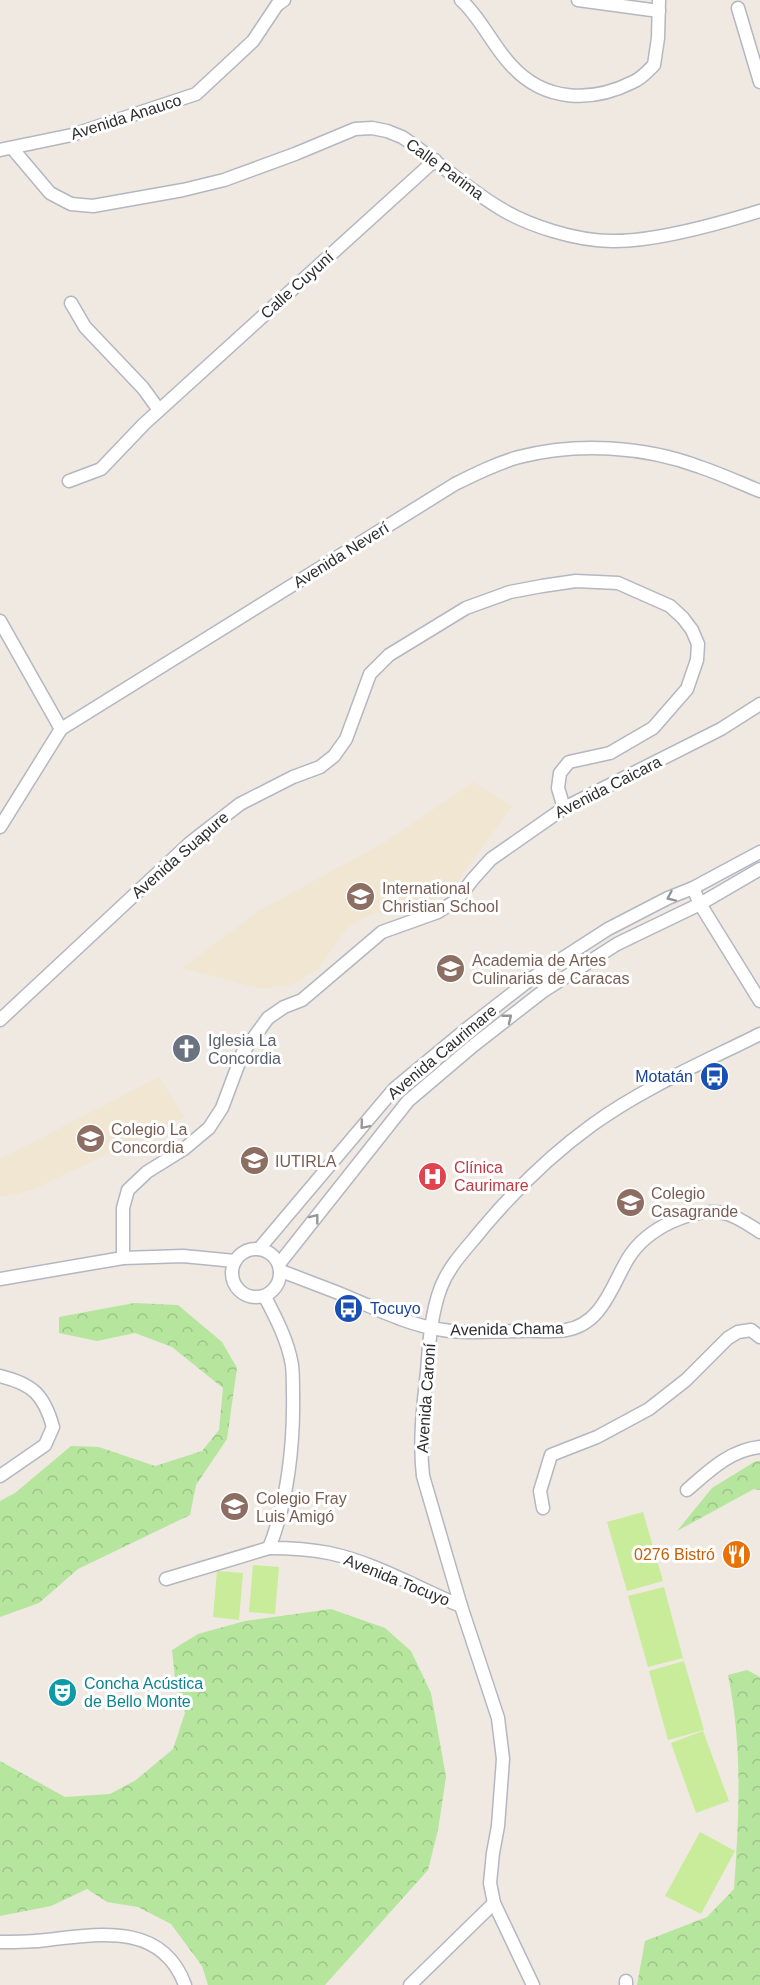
<svg xmlns="http://www.w3.org/2000/svg" width="760" height="1985" font-family="Helvetica,sans-serif">
<style>
.education{fill:#f0e6d1}
.forest{fill:url(#forest-crowns)}
.pitch{fill:#c9ec9a}
.lines{fill:none;stroke-linecap:round;stroke-linejoin:round}
.minor-casing{stroke:#b4b7c1;stroke-width:15}
.minor{stroke:#fff;stroke-width:12}
.oneway{stroke:#969696}
.labels{text-anchor:middle;dominant-baseline:central;stroke-width:6;stroke-linejoin:round;paint-order:stroke}
.street-label{font-size:16px;fill:#2e2e2e;stroke:#fff}
.education-label{font-size:16px;fill:#785e54;stroke:#fff;text-anchor:start}
.worship-label{font-size:16px;fill:#5b616d;stroke:#fff;text-anchor:start}
.transit-label{font-size:16px;fill:#164399;stroke:#fff;text-anchor:end}
.health-label{font-size:16px;fill:#be3a42;stroke:#fff;text-anchor:start}
.food-label{font-size:16px;fill:#c56008;stroke:#fff;text-anchor:end}
.culture-label{font-size:16px;fill:#0d838f;stroke:#fff;text-anchor:start}
</style>
<defs>
<pattern id="forest-crowns" width="20" height="18" patternUnits="userSpaceOnUse" patternTransform="scale(1.5)"><rect width="20" height="18" fill="#b6e59e"/><path d="M2 6a3 3 0 1 1 6 0M12 15a3 3 0 1 1 6 0" fill="none" stroke="#9dc588"/></pattern>
</defs>
<rect width="100%" height="100%" fill="#efe9e1"/>
<g class="education">
<path d="M474,782L512,806L455,885L419,908L373,913L347,928L317,970L291,985L261,989L182,968L260,910L382,844Z"/>
<path d="M159,1077L184,1117L32,1190L0,1197V1159Z"/>
</g>
<g class="forest">
<path d="M134,1303L178,1305L222,1342L237,1368L227,1439L196,1485L190,1515L78,1569L39,1603L0,1617V1501L15,1493L71,1446L99,1447L155,1466L202,1451L219,1430L223,1388L172,1347L135,1333L97,1341L59,1333V1317Z"/>
<path d="M756,1461H760V1490L754,1489L677,1531L712,1488Z"/>
<path d="M331,1609L385,1628L411,1651L431,1693L446,1777L438,1830L428,1870L325,1985H208L202,1966L171,1924L138,1907L107,1902L87,1889L51,1906L0,1916V1761L65,1797L110,1794L136,1780L173,1749L185,1713L175,1678L172,1650L198,1634L245,1621Z"/>
<path d="M747,1670L760,1677V1985H637L645,1941L707,1917L734,1889C739,1817 743,1747 728,1675Z"/>
</g>
<g class="pitch">
<path d="M643,1512L663,1581L627,1591L607,1522Z"/>
<path d="M253,1565L279,1567L275,1614L249,1612Z"/>
<path d="M217,1571L243,1573L239,1620L213,1617Z"/>
<path d="M664,1587L683,1658L648,1667L628,1596Z"/>
<path d="M684,1661L704,1730L668,1740L649,1671Z"/>
<path d="M703,1731L729,1801L696,1813L671,1743Z"/>
<path d="M700,1832L735,1851L701,1914L665,1896Z"/>
</g>
<g class="lines">
<defs>
<g id="minor">
<path d="M461,0C481,18 492,45 511,65C544,102 591,103 633,82C641,79 648,71 654,65L658,38L659,0"/>
<path d="M578,0L659,11"/>
<path d="M738,8L760,82"/>
<path d="M12,148L50,193L71,204L93,206L183,190L224,180L295,154L355,129L372,128L387,131L402,137C435,159 465,187 498,207C528,226 577,241 612,241C655,242 718,224 760,211"/>
<path d="M0,150L72,135L196,94L253,41L277,5L284,0"/>
<path d="M71,303L85,327L143,388L159,410"/>
<path d="M69,481L101,469L144,424L435,160"/>
<path d="M0,621L61,729"/>
<path d="M0,827L61,729L455,484C475,474 497,463 519,457C577,442 644,446 700,467C721,474 740,483 760,491"/>
<path d="M693,888L700,904L760,1001"/>
<path d="M0,1020L190,843L240,804L293,777L320,767L334,756L346,739L370,674L389,655L466,608L510,592L542,586L576,581L618,583L670,606L683,618L692,630L698,644L697,660L687,689L653,728L610,753L569,762L560,773L558,788L564,808"/>
<circle cx="256" cy="1273" r="24"/>
<path d="M259,1249L394,1089L464,1031L532,978L608,929L668,898L693,888L760,852"/>
<path d="M123,1258V1208L128,1190L147,1172L184,1149L209,1128L222,1108L243,1052L268,1018L284,1007L302,1000L382,932L438,912L457,900L473,879L491,859L564,808L721,729L760,704"/>
<path d="M279,1264L408,1101L474,1045L542,992L617,944L700,904L760,869"/>
<path d="M281,1271C299,1278 318,1285 336,1292C371,1306 406,1325 443,1330C468,1334 495,1331 521,1331C535,1330 552,1333 566,1330C603,1324 612,1284 629,1257C647,1229 690,1207 724,1213C737,1216 749,1225 760,1232"/>
<path d="M0,1279L123,1258L183,1256L235,1261"/>
<path d="M265,1297C276,1318 288,1341 292,1365C293,1374 293,1384 293,1393C294,1443 288,1501 269,1548C289,1548 309,1549 329,1553C376,1563 417,1588 461,1606"/>
<path d="M0,1376C33,1384 44,1395 53,1427L45,1445L0,1476"/>
<path d="M687,1490C709,1471 730,1450 760,1447"/>
<path d="M543,1508L540,1491L551,1455L597,1437L649,1409L686,1380L728,1338L738,1332L751,1330L760,1337"/>
<path d="M166,1579L269,1548"/>
<path d="M0,1942C15,1942 31,1942 46,1940C98,1934 162,1922 185,1985"/>
<path d="M626,1981V1985"/>
<path d="M410,1985L494,1903"/>
<path d="M533,1985L494,1903L490,1883L493,1853L498,1826L503,1759L498,1718L461,1606L423,1476C419,1441 423,1407 427,1372C429,1344 431,1313 441,1287C450,1264 468,1247 483,1228C515,1190 552,1154 592,1125C643,1088 704,1062 760,1034"/>
</g>
</defs>
<use href="#minor" class="minor-casing"/>
<use href="#minor" class="minor"/>
</g>
<defs><path id="oneway-chevron" d="M-2-3.5L2.5 0L-2 3.5" fill="none" stroke-width="1.6" stroke-linecap="round" stroke-linejoin="round" transform="scale(1.5)"/></defs>
<g class="oneway">
<use href="#oneway-chevron" transform="translate(671 897) rotate(156)"/>
<use href="#oneway-chevron" transform="translate(508 1018) rotate(-38)"/>
<use href="#oneway-chevron" transform="translate(364 1125) rotate(130)"/>
<use href="#oneway-chevron" transform="translate(315 1218) rotate(-52)"/>
</g>
<defs>
<symbol id="school-disc" viewBox="-11 -11 22 22"><circle r="9.5" fill="#8d6e63" stroke="#fff"/><path d="M0-5L7-2L0 1L-7-2ZM-4 1L0 2.5L4 1V4Q0 6-4 4Z" fill="#fff"/></symbol>
<symbol id="university-disc" viewBox="-11 -11 22 22"><circle r="9.5" fill="#8d6e63" stroke="#fff"/><path d="M0-5L7-2L0 1L-7-2ZM-4 1L0 2.5L4 1V4Q0 6-4 4Z" fill="#fff"/></symbol>
<symbol id="church-disc" viewBox="-11 -11 22 22"><circle r="9.5" fill="#6b7280" stroke="#fff"/><path d="M-1.2-6h2.4v3.5h3.3v2.4h-3.3V6h-2.4V-.1h-3.3v-2.4h3.3Z" fill="#fff"/></symbol>
<symbol id="bus-disc" viewBox="-11 -11 22 22"><circle r="9.5" fill="#1a4fb4" stroke="#fff"/><path d="M-5-6H5V4H4V6H2V4H-2V6H-4V4H-5ZM-3.5-4V0h7V-4ZM-3.5 1.2v1.5H-2V1.2ZM2 1.2v1.5H3.5V1.2Z" fill="#fff"/></symbol>
<symbol id="hospital-disc" viewBox="-11 -11 22 22"><circle r="9.5" fill="#e0444e" stroke="#fff"/><path d="M-5-5h3v3.5h4V-5h3V5h-3V1.5h-4V5h-3Z" fill="#fff"/></symbol>
<symbol id="restaurant-disc" viewBox="-11 -11 22 22"><circle r="9.5" fill="#e8710a" stroke="#fff"/><path d="M-5-6h1v4h1v-4h1v4h1v-4h1v5L-1.5 .5V6h-2V.5L-5-1ZM5-6V6H3V1.5H1.5Q1.5-4 5-6Z" fill="#fff"/></symbol>
<symbol id="theatre-disc" viewBox="-11 -11 22 22"><circle r="9.5" fill="#0f9aa8" stroke="#fff"/><path d="M-5-5.5Q0-4 5-5.5V0Q5 5 0 6Q-5 5-5 0ZM-3.3-2.5H-1v1.5H-3.3ZM1-2.5H3.3v1.5H1ZM-2.8 1Q0 5.5 2.8 1Z" fill="#fff"/></symbol>
</defs>
<g fill-rule="evenodd">
<use href="#school-disc" x="344" y="880" width="33" height="33"/>
<use href="#university-disc" x="434" y="952" width="33" height="33"/>
<use href="#church-disc" x="170" y="1032" width="33" height="33"/>
<use href="#bus-disc" x="698" y="1060" width="33" height="33"/>
<use href="#school-disc" x="74" y="1122" width="33" height="33"/>
<use href="#university-disc" x="238" y="1144" width="33" height="33"/>
<use href="#hospital-disc" x="416" y="1160" width="33" height="33"/>
<use href="#school-disc" x="614" y="1186" width="33" height="33"/>
<use href="#bus-disc" x="332" y="1292" width="33" height="33"/>
<use href="#school-disc" x="218" y="1490" width="33" height="33"/>
<use href="#restaurant-disc" x="720" y="1538" width="33" height="33"/>
<use href="#theatre-disc" x="46" y="1676" width="33" height="33"/>
</g>
<g class="labels">
<g class="street-label">
<text transform="translate(126 117) rotate(-18)">Avenida Anauco</text>
<text transform="translate(445 169) rotate(36)">Calle Parima</text>
<text transform="translate(297 285) rotate(-42)">Calle Cuyuní</text>
<text transform="translate(341 555) rotate(-32)">Avenida Neverí</text>
<text transform="translate(608 787) rotate(-27)">Avenida Caicara</text>
<text transform="translate(180 855) rotate(-41)">Avenida Suapure</text>
<text transform="translate(442 1052) rotate(-40)">Avenida Caurimare</text>
<text transform="translate(507 1329) rotate(-1)">Avenida Chama</text>
<text transform="translate(426 1398) rotate(-86)">Avenida Caroní</text>
<text transform="translate(397 1580) rotate(22)">Avenida Tocuyo</text>
</g>
<g class="education-label">
<text x="382" y="888">International<tspan x="382" dy="18">Christian School</tspan></text>
<text x="472" y="960">Academia de Artes<tspan x="472" dy="18">Culinarias de Caracas</tspan></text>
<text x="111" y="1129">Colegio La<tspan x="111" dy="18">Concordia</tspan></text>
<text x="275" y="1161">IUTIRLA</text>
<text x="651" y="1193">Colegio<tspan x="651" dy="18">Casagrande</tspan></text>
<text x="256" y="1498">Colegio Fray<tspan x="256" dy="18">Luis Amigó</tspan></text>
</g>
<g class="worship-label">
<text x="208" y="1040">Iglesia La<tspan x="208" dy="18">Concordia</tspan></text>
</g>
<g class="transit-label">
<text x="693" y="1076">Motatán</text>
<text x="370" y="1308" text-anchor="start">Tocuyo</text>
</g>
<g class="health-label">
<text x="454" y="1167">Clínica<tspan x="454" dy="18">Caurimare</tspan></text>
</g>
<g class="food-label">
<text x="715" y="1554">0276 Bistró</text>
</g>
<g class="culture-label">
<text x="84" y="1683">Concha Acústica<tspan x="84" dy="18">de Bello Monte</tspan></text>
</g>
</g>
</svg>
